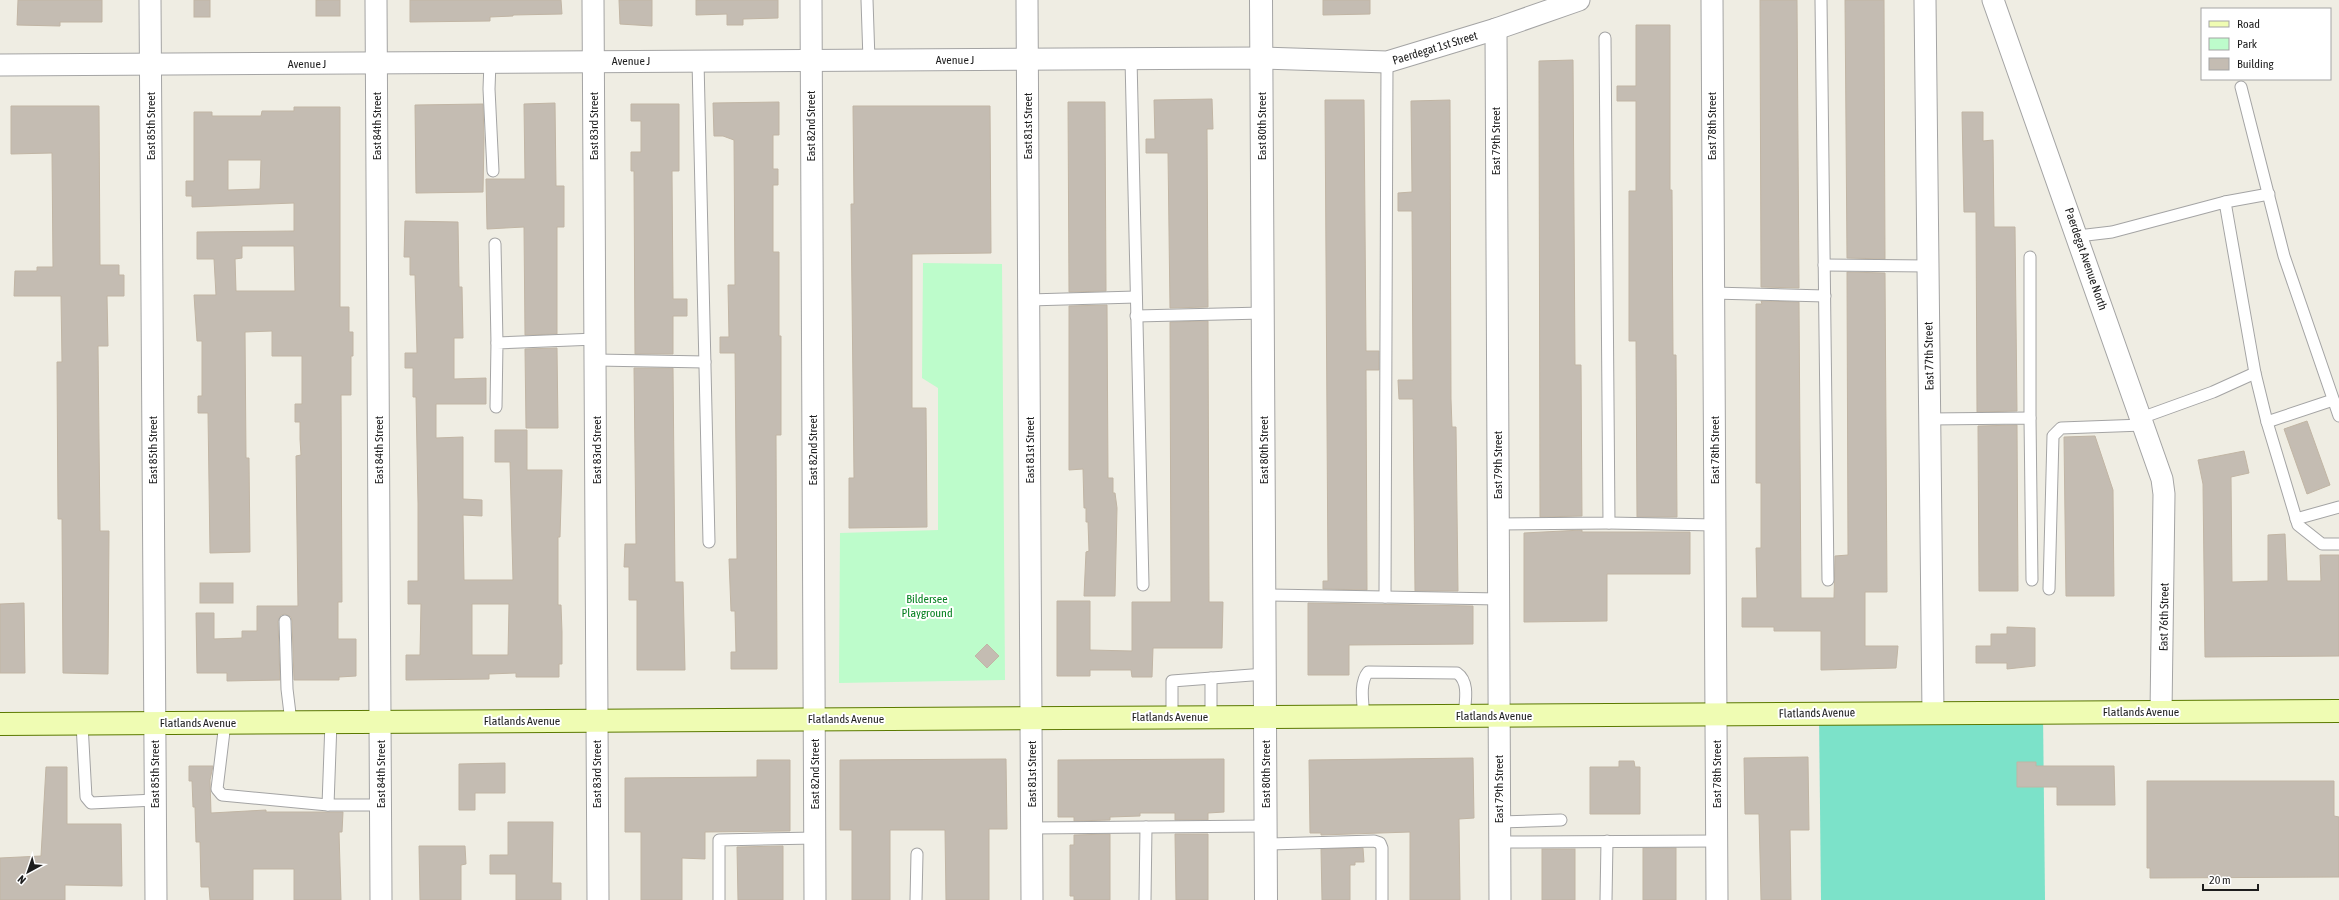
<svg xmlns="http://www.w3.org/2000/svg" width="2339" height="900" font-family="'Asap Condensed',sans-serif">
<style>
.park{fill:#bdfccb}
.pitch{fill:#7ce2c9}
.building{fill:#c4bcb2;stroke:#c1b5a4;fill-rule:evenodd}
.lines{fill:none;stroke-linecap:round;stroke-linejoin:round}
.service-casing{stroke:#a4a4a4;stroke-width:13}
.minor-casing{stroke:#a4a4a4;stroke-width:23}
.tertiary-casing{stroke:#a4a4a4;stroke-width:24}
.secondary-casing{stroke:#5b7900;stroke-width:24}
.service{stroke:#fff;stroke-width:11}
.minor{stroke:#fff;stroke-width:21}
.tertiary{stroke:#fff;stroke-width:22}
.secondary{stroke:#effcb3;stroke-width:22}
.labels{text-anchor:middle;dominant-baseline:central;stroke-width:4;stroke-linejoin:round;paint-order:stroke}
.street-label{font-size:12px;fill:#1d1d1d;stroke:#fff}
.park-label{font-size:12px;fill:#068121;stroke:#fff}
</style>
<rect width="100%" height="100%" fill="#efede3"/>
<path class="park" d="M923,263L1002,264L1005,680L839,683L840,533L938,530V388L922,378Z"/>
<path class="pitch" d="M2043,712L2045,900H1821L1819,713Z"/>
<g class="building">
<path d="M18,0H102V22H60V26L17,25Z"/>
<rect x="194" y="0" width="16" height="17"/>
<rect x="316" y="0" width="24" height="16"/>
<path d="M410,0H561L562,14L513,15V16L490,17V21L410,22Z"/>
<path d="M619,0H652V26L620,24Z"/>
<path d="M696,0H778V18L743,19V25H727V14L696,15Z"/>
<path d="M1323,0H1370V14L1323,15Z"/>
<path d="M1760,0H1797L1799,288L1761,287Z"/>
<path d="M1845,0H1884L1885,259L1847,258Z"/>
<path d="M1636,25H1670V190H1672L1673,355H1676L1677,517H1637L1636,341H1629V191H1636V101H1617V86H1636Z"/>
<path d="M1573,60L1575,365H1581L1582,516L1540,517L1539,61Z"/>
<path d="M1212,99L1213,129H1207L1208,307L1170,308L1168,153H1146V139H1155L1154,100Z"/>
<path d="M1325,100H1364L1366,351H1379V370H1366L1367,590L1323,589V581H1328Z"/>
<path d="M1450,100L1451,399L1452,427H1456L1458,591H1415L1413,399H1399L1398,380H1413L1412,211H1398V193L1412,192L1411,101Z"/>
<path d="M779,102V135H773V169H778V185H773V252H779V336H781V435H776L777,669H731V652H736L735,611H731L729,559H737L735,353H720V337H729L728,285H735L734,140L723,136H714L713,103Z"/>
<path d="M1068,102H1105L1106,291L1069,292Z"/>
<path d="M555,103L556,186H564V227H557V334L525,335L524,227L487,229L486,179H525L524,104Z"/>
<path d="M483,104L484,138L483,192L416,193L415,105Z"/>
<path d="M631,104H679V171H672L673,299H687V316H673V354H635L634,171H631V152H641V121H631Z"/>
<path d="M11,106H99L100,265H119V275H124V296H107L108,346H98L100,531H109L108,674L63,673L62,519H58L57,362H62L61,296H14L15,271H37V267H53L52,153L11,154Z"/>
<path d="M853,106H990L991,253L912,254V408H926L927,527L849,528V478H854L851,204H854Z"/>
<path d="M294,107H340V307H349V332H353V356H351V395H341L342,602H338V639H356V676L339,677V680H294L292,621L291,617L285,614L281,615L278,621L280,680L227,681V673H197L196,613H214V639L242,638V631H257V606H298L296,456L301,455L300,439V422H295V404H302V356H272V331L245,332L246,458H249L250,552L210,553L208,413H198V396H202V341H197L194,295H216L214,259H197V232L294,231V203L192,207V196H186V181H194V112H212V116H261L262,111H294ZM228,160H261L260,189L228,190ZM242,246H294L295,291H236L235,259L242,258Z"/>
<path d="M1962,112H1983V141L1993,140L1994,227H2015L2017,411L1977,412L1976,212H1964Z"/>
<path d="M405,221L458,222L459,287H462L463,338H454V379L486,378V404H436V438L463,437V499L482,500V516L463,515L464,580H513L510,462H495V430H527V470H562L560,537H558V605H561L562,632V664H559V677H516V673L489,674V679L406,680V655H420L421,604H408V581H418V503L416,397H413V368H405V353H417L415,275H410V257H404ZM472,604H509L508,655H472Z"/>
<path d="M1847,272L1885,273L1887,592H1865V646H1898L1896,668L1821,670V631H1774V627H1742V598H1757L1756,548H1761V483H1756V304H1762L1761,301L1799,302L1801,598H1834L1835,556L1848,555Z"/>
<path d="M1107,305L1108,478H1113V493H1115L1117,508L1115,596H1084L1086,552L1089,551L1088,522H1086V508H1084L1083,469L1069,470V306Z"/>
<path d="M1208,321L1209,602H1223L1222,648H1153L1152,677H1132L1131,670H1090V676H1057V601H1090V650L1132,651V602H1171L1170,322Z"/>
<path d="M557,348L558,428H526L525,349Z"/>
<path d="M634,368H673L675,582H683L685,670H637V600H629V567H624L625,544H636Z"/>
<path d="M2307,421L2330,485L2307,494L2284,429Z"/>
<path d="M2017,425L2018,591H1979L1978,426Z"/>
<path d="M2095,436L2113,490L2114,596H2066L2064,437Z"/>
<path d="M2244,451L2249,473L2231,477L2232,582L2268,581V535L2285,534L2287,581H2321L2320,555H2339V656L2205,657L2203,484L2198,460Z"/>
<path d="M1582,530V532H1690V574H1607V621L1524,622V533Z"/>
<rect x="200" y="583" width="33" height="20"/>
<path d="M24,603L25,673H0V604Z"/>
<path d="M1308,603L1473,606V644L1349,645V675H1308Z"/>
<path d="M2007,627L2035,628V666L2007,669V663H1976V646H1991V634H2007Z"/>
<path d="M987,644L999,656L987,668L975,656Z"/>
<path d="M1808,757L1809,830H1790L1791,900H1761L1759,814H1745L1744,758Z"/>
<path d="M1473,758L1474,818L1459,819L1460,900H1410V832L1321,835V833H1310L1309,760Z"/>
<path d="M1006,759L1007,829H989V900H946L945,830H890V900H852V830H840V760Z"/>
<path d="M1224,759V812L1208,813V820H1175V813H1140V816L1110,817V820L1074,821V817H1058V760Z"/>
<path d="M757,760H790V831L705,832V859L682,858V900H641V832H625V778L757,777Z"/>
<path d="M1619,761H1634L1635,767H1640V814H1590V767H1619Z"/>
<path d="M2017,762H2036V766H2114L2115,805H2057V787H2017Z"/>
<path d="M505,763V793H475V810H459V764Z"/>
<path d="M189,766H213L210,780L211,813L266,810V812H343L342,832H339L341,900H294V869H253V900H210L209,887H201L200,842H196L195,807H193L192,781H189Z"/>
<path d="M46,767H67V824H121L122,886L65,885V900H0V858L41,856Z"/>
<path d="M2147,781H2334V816L2339,817V877L2150,878V868H2147Z"/>
<path d="M508,822H553L552,883H561V900H516V874H490V855H508Z"/>
<path d="M1110,834V900H1074V896H1070V845H1074V835Z"/>
<path d="M1175,834H1208V900H1176Z"/>
<path d="M419,846H465L466,864L461,865V900H420Z"/>
<path d="M783,846V900H738L737,847Z"/>
<path d="M1363,848L1364,862H1355V865H1350V900H1322L1321,849Z"/>
<rect x="1643" y="848" width="33" height="52"/>
<rect x="1542" y="849" width="33" height="51"/>
</g>
<g class="lines">
<defs>
<g id="service">
<path d="M867,0L869,60"/>
<path d="M1821,0L1828,580"/>
<path d="M1131,59L1143,585"/>
<path d="M698,61L709,542"/>
<path d="M490,62L489,89L493,171"/>
<path d="M2241,87L2284,256L2339,416"/>
<path d="M2225,202L2269,194"/>
<path d="M2078,236L2112,232L2225,202L2255,373L2267,422L2298,525L2322,544H2339"/>
<path d="M495,244L497,343"/>
<path d="M1824,265L1928,266"/>
<path d="M1713,293L1825,296"/>
<path d="M1029,300L1136,297"/>
<path d="M1136,316L1263,313"/>
<path d="M597,360L705,362"/>
<path d="M496,407L497,343L596,339"/>
<path d="M2030,418V257"/>
<path d="M2141,418L2213,392L2255,373"/>
<path d="M1930,419L2030,418L2032,580"/>
<path d="M2267,422L2333,400"/>
<path d="M2296,519L2339,507"/>
<path d="M1609,523L1715,525"/>
<path d="M1498,524L1609,523L1605,38"/>
<path d="M2049,589L2053,436L2061,428L2143,425"/>
<path d="M1265,595L1499,599"/>
<path d="M1385,597L1387,62"/>
<path d="M285,621L287,689L291,722"/>
<path d="M1211,678V717"/>
<path d="M1364,716C1363,703 1359,683 1368,672L1457,673C1470,682 1465,702 1464,716"/>
<path d="M1172,717V681L1265,674"/>
<path d="M225,723L217,789L222,795L328,805H381"/>
<path d="M82,724L86,797L91,803L155,800"/>
<path d="M328,805L331,722"/>
<path d="M1499,822L1561,820"/>
<path d="M1032,828L1266,826"/>
<path d="M1500,842L1717,841"/>
<path d="M1266,844L1374,841L1380,843L1382,848V900"/>
<path d="M719,900V840L815,838"/>
<path d="M916,900L917,854"/>
<path d="M1145,900L1146,827"/>
<path d="M1606,900L1607,841"/>
</g>
<g id="minor">
<path d="M150,0L156,900"/>
<path d="M376,0L381,900"/>
<path d="M593,0L598,900"/>
<path d="M811,0L815,900"/>
<path d="M1027,0L1032,900"/>
<path d="M1712,0L1717,900"/>
<path d="M1925,0L1933,712"/>
<path d="M1993,0L2162,479L2164,494L2161,712"/>
<path d="M1496,29L1500,900"/>
<path d="M0,65L1261,58L1387,62L1496,29L1579,0"/>
</g>
<path id="tertiary" d="M1261,0L1266,900"/>
<path id="secondary" d="M0,724L2339,711"/>
</defs>
<use href="#service" class="service-casing"/>
<use href="#minor" class="minor-casing"/>
<use href="#tertiary" class="tertiary-casing"/>
<use href="#secondary" class="secondary-casing"/>
<use href="#service" class="service"/>
<use href="#minor" class="minor"/>
<use href="#tertiary" class="tertiary"/>
<use href="#secondary" class="secondary"/>
</g>
<g class="labels">
<g class="street-label">
<text transform="translate(1435 48) rotate(-17)">Paerdegat 1st Street</text>
<text x="955" y="60">Avenue J</text>
<text x="631" y="61">Avenue J</text>
<text x="307" y="64">Avenue J</text>
<text transform="translate(151 126) rotate(-90)">East 85th Street</text>
<text transform="translate(377 126) rotate(-90)">East 84th Street</text>
<text transform="translate(594 126) rotate(-90)">East 83rd Street</text>
<text transform="translate(811 126) rotate(-90)">East 82nd Street</text>
<text transform="translate(1028 126) rotate(-90)">East 81st Street</text>
<text transform="translate(1262 126) rotate(-90)">East 80th Street</text>
<text transform="translate(1712 126) rotate(-90)">East 78th Street</text>
<text transform="translate(1496 141) rotate(-90)">East 79th Street</text>
<text transform="translate(2086 259) rotate(71)">Paerdegat Avenue North</text>
<text transform="translate(1929 356) rotate(-91)">East 77th Street</text>
<text transform="translate(153 450) rotate(-90)">East 85th Street</text>
<text transform="translate(379 450) rotate(-90)">East 84th Street</text>
<text transform="translate(597 450) rotate(-90)">East 83rd Street</text>
<text transform="translate(813 450) rotate(-90)">East 82nd Street</text>
<text transform="translate(1030 450) rotate(-90)">East 81st Street</text>
<text transform="translate(1264 450) rotate(-90)">East 80th Street</text>
<text transform="translate(1715 450) rotate(-90)">East 78th Street</text>
<text transform="translate(1498 465) rotate(-90)">East 79th Street</text>
<text transform="translate(2164 617) rotate(-89)">East 76th Street</text>
<text x="2141" y="712">Flatlands Avenue</text>
<text transform="translate(1817 713) rotate(-1)">Flatlands Avenue</text>
<text x="1494" y="716">Flatlands Avenue</text>
<text x="1170" y="717">Flatlands Avenue</text>
<text x="846" y="719">Flatlands Avenue</text>
<text x="522" y="721">Flatlands Avenue</text>
<text x="198" y="723">Flatlands Avenue</text>
<text transform="translate(155 774) rotate(-90)">East 85th Street</text>
<text transform="translate(381 774) rotate(-90)">East 84th Street</text>
<text transform="translate(597 774) rotate(-90)">East 83rd Street</text>
<text transform="translate(815 774) rotate(-90)">East 82nd Street</text>
<text transform="translate(1032 774) rotate(-90)">East 81st Street</text>
<text transform="translate(1266 774) rotate(-90)">East 80th Street</text>
<text transform="translate(1717 774) rotate(-90)">East 78th Street</text>
<text transform="translate(1499 789) rotate(-90)">East 79th Street</text>
</g>
<g class="park-label">
<text x="927" y="599">Bildersee<tspan x="927" dy="14">Playground</tspan></text>
</g>
</g>
<rect x="2201" y="8" width="130" height="72" fill="#ffffff" stroke="#a5a5a5"/>
<rect x="2209" y="21" width="20" height="6" fill="#effcb3" stroke="#a5a5a5"/>
<text x="2237" y="28" font-size="12" fill="#1d1d1d">Road</text>
<rect x="2209" y="38" width="20" height="12" fill="#bdfccb" stroke="#a5a5a5"/>
<text x="2237" y="48" font-size="12" fill="#1d1d1d">Park</text>
<rect x="2209" y="58" width="20" height="12" fill="#c4bcb2" stroke="#a5a5a5"/>
<text x="2237" y="68" font-size="12" fill="#1d1d1d">Building</text>
<g transform="translate(28 872) rotate(220)" stroke="#ffffff" stroke-width="3" paint-order="stroke">
<path d="M0-3L7 15L0 10L-7 15Z" fill="#1d1d1d"/>
<text y="-6" font-size="11" font-weight="bold" text-anchor="middle" fill="#1d1d1d">N</text>
</g>
<path d="M2203 884v6h55v-6" fill="none" stroke="#1d1d1d" stroke-width="2"/>
<text x="2209" y="884" font-size="12" fill="#1d1d1d" stroke="#ffffff" stroke-width="3" paint-order="stroke">20 m</text>
</svg>
